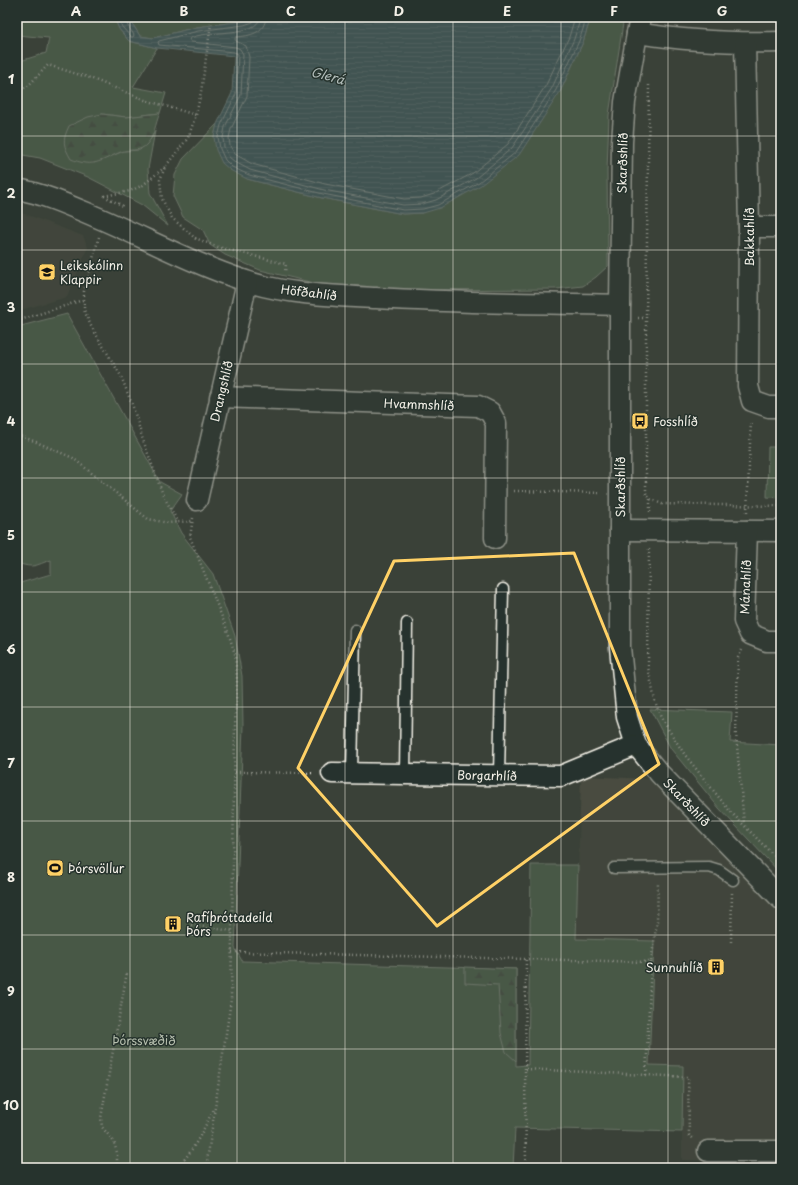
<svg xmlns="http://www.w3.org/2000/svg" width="798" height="1185" font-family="'Playpen Sans',sans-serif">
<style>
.built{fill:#484b3f}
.green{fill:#5a7358;stroke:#a7b2a0}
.forest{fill:url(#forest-firs);stroke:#a7b2a0}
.water{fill:url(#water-rules);stroke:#8fa1a1}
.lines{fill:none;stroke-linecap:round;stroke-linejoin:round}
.shore{stroke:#b1bcb9;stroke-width:1}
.service-casing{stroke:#f4f1e8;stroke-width:13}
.minor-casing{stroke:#f4f1e8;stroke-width:23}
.path{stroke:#f4f1e8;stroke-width:2.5;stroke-dasharray:1 3;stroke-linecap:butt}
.service{stroke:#26332d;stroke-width:10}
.minor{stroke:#26332d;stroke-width:20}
.marked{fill:none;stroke:#ffd166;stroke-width:3;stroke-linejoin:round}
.grid{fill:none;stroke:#f4f1e8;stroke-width:1;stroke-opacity:0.55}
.labels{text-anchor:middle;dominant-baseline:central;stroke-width:3;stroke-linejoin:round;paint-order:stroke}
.street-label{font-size:12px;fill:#f4f1e8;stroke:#26332d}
.poi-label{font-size:12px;fill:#f4f1e8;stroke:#26332d;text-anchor:start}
.park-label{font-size:12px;fill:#b6bfae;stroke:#26332d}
.water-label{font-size:13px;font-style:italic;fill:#b1bcb9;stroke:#26332d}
.neatline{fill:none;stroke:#f4f1e8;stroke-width:1.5}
.grid-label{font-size:13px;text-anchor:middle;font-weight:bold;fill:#f4f1e8}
</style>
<defs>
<pattern id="forest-firs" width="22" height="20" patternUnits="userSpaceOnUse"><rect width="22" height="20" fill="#5a7358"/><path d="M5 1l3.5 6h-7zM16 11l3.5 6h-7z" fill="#515b4e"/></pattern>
<pattern id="water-rules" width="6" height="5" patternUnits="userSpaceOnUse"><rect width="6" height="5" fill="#4c6c72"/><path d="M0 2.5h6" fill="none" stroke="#668186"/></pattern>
</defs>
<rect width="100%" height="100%" fill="#3a4138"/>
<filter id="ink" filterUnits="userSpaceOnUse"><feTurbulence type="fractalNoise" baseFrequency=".025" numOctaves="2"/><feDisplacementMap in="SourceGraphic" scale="8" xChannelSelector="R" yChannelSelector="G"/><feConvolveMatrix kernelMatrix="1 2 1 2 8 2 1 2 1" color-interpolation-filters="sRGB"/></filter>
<g filter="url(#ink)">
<g class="built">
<path d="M17,213L25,214L83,236L88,247L67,297L17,311Z"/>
<path d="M581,776L652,779L684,816L781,912V1161L682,1160V1067L649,1066L654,941L576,939Z"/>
</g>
<g class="green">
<path d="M17,17H114L119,29L129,41L157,48L133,87L166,93L160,113L126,117L102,114L94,163L124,151L140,150L151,139L155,131L148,169L150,193L168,226L142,205L88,177L40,158L17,154V62L46,53L49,38L17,35Z"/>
<path d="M128,17H256L243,21L197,27L153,38L140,36Z"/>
<path d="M591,17H624L609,115L607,171L608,266L596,277L583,286L556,289L409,290L318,284L260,270L225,255L210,245L203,230L183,217L173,196L175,175L183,159L217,124L214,137L247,179L322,198L403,214L423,213L560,92L583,42Z"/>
<path d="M67,314L160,482L182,494L170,511L181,533L213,574L235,636L242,676L243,726L235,948L242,961L516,969V1066L528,1065L531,865H578L576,939L654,941L649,1065L683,1066L682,1132L515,1128L513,1168H17V584L51,574V560C35,565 35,569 17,563V327Z"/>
<path d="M768,447H781V498L767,497Z"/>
<path d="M650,709L732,712L730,742L781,745V874L719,808L671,749Z"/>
</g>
<g class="forest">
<path d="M160,113C155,124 155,135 147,144C140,152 133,149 124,151C120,152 116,154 112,156C95,164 89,166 71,159C63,145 62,141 69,126L88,117L102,114L126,117Z"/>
<path d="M465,967L516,969V1061L506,1052L501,1033L498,985L465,983Z"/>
</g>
<path class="water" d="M114,17H128L140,36L153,38L197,27L243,21L256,17H591L583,42L560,92L519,155L481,185L440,208L423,213L403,214L322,198L247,179L230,170L222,163L216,150L214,137L217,124L232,93L234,56L157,48L129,41L119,29Z"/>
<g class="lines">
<g class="shore">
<path d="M118,17L122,27L131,37H133L134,35L128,26L125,17"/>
<path d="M255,17L253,22L244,25L198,31L159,41L158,42L159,45L234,52L238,54L236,94L221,125L218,137L220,149L225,160L232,167L249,175L323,194L403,210L423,209L438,205L479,182L516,152L556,90L579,41L587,17"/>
<path d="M260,17C259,38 204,29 189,39L191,42L236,47L240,49L243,54L241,95L225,127L223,138L224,147L229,157L235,162L250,170L324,190L403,205L422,204L436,200L476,178L512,148L552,88L574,39L581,17"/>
<path d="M266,17C265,33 250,36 236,37L235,39L236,41L246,46L249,57L247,96L231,129L229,138L230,146L235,154L252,164L325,184L404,199L421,198L434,194L473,173L508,144L546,85L569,37L575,17"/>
</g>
<defs>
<g id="service">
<path d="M352,773L355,630"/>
<path d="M405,774L407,623"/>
<path d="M499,775L503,589"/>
<path d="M614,868L709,867L719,870L733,880"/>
</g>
<g id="minor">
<path d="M640,17L625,102L622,142L620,305V647L627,717L636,745L659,773L781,899"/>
<path d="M637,33C685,41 733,43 781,42"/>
<path d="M745,43L749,227L748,386L752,401L769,407H781"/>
<path d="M17,189C44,194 68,205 94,216C144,237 193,264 246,281C283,294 336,296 376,298C457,303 539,303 620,305"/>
<path d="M749,227H781"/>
<path d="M220,397L478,406L490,412L496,423L495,538"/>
<path d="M197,500L247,282"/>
<path d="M620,530L781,531"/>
<path d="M747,531L744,621L750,634L767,641H781"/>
<path d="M332,773L561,776L636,745"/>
<path d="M708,1151H781"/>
</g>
</defs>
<use href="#service" class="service-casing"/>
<use href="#minor" class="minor-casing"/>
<g class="path">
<path d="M649,85L646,318V493L650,499L662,504L781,506"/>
<path d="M17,92L28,86L48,65L90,78L145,100L196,115"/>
<path d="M104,196L123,206"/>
<path d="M104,196L130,191L143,185L165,167"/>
<path d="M99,237L84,291V310L91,326L121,376L133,407L142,437L163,495L178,522"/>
<path d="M195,238L218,247L286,264L285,272"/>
<path d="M196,239L172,218L162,199L160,180L165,167L188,138L196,115L201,92L212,17"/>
<path d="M638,318H646"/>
<path d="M17,321L83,300"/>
<path d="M17,435L34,441L73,458L148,519L168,523L192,521"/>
<path d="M514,491L601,493"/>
<path d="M650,512V499"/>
<path d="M747,512L751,421"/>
<path d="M193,518L190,537L228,632L235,654L237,681L235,725L231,1000L206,1168"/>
<path d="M649,549L648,667L655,701L661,718L685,755L729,810L781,863"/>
<path d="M742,650L738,658L736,734L744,824"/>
<path d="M235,772L314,773"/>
<path d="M191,925L232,931"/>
<path d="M731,942L732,893"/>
<path d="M232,952L651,962L657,922L658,882"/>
<path d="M525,1069L526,959"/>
<path d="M646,1075L651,962"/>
<path d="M117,1168V1153L114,1142L102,1127L101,1118L127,972"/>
<path d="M176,1168C194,1152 203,1129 214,1109"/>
<path d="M526,1168L525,1069L688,1077L689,1135L694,1139"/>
</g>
<use href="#service" class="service"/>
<use href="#minor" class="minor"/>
</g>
</g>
<path d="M0 0H798V1185H0ZM574,553L659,764L437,926L298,768L394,561Z" fill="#3a4138" fill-opacity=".55" fill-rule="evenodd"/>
<path class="marked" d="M574,553L659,764L437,926L298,768L394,561Z"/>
<path class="grid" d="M130,17V1168M237,17V1168M345,17V1168M453,17V1168M561,17V1168M668,17V1168M17,136H781M17,250H781M17,364H781M17,478H781M17,592H781M17,707H781M17,821H781M17,935H781M17,1049H781"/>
<defs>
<symbol id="school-square" viewBox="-11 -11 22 22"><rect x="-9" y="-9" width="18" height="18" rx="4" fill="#ffd166" stroke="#26332d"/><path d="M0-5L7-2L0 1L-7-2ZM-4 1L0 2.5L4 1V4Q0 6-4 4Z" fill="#111"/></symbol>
<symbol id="bus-square" viewBox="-11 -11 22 22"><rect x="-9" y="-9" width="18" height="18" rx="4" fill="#ffd166" stroke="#26332d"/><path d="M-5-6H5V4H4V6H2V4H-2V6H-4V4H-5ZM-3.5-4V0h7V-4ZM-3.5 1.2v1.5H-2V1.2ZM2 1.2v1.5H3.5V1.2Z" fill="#111"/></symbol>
<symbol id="stadium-square" viewBox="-11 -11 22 22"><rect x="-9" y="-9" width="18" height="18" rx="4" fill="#ffd166" stroke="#26332d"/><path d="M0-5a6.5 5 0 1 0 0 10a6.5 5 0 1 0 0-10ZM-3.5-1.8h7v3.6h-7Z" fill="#111"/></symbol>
<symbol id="building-square" viewBox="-11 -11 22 22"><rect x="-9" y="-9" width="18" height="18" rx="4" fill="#ffd166" stroke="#26332d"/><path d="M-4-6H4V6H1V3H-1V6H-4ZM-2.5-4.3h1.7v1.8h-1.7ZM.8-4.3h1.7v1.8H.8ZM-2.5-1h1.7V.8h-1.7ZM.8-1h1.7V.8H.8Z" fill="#111"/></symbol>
</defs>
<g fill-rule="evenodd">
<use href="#school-square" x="37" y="262" width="20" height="20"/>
<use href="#bus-square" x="630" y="411" width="20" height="20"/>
<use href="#stadium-square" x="45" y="858" width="20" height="20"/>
<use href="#building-square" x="163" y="914" width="20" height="20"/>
<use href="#building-square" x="706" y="957" width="20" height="20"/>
</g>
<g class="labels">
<g class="street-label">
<text transform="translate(622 163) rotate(-89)">Skarðshlíð</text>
<text transform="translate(749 237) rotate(-90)">Bakkahlíð</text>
<text transform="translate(309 292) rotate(7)">Höfðahlíð</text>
<text transform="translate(221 391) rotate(-77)">Drangshlíð</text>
<text transform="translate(419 404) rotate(2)">Hvammshlíð</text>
<text transform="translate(620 487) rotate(-90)">Skarðshlíð</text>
<text transform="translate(745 587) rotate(-88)">Mánahlíð</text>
<text transform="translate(487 775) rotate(1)">Borgarhlíð</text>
<text transform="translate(687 802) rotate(46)">Skarðshlíð</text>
</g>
<g class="poi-label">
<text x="60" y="265">Leikskólinn<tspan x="60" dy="14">Klappir</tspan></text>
<text x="653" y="421">Fosshlíð</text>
<text x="68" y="868">Þórsvöllur</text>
<text x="186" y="917">Rafíþróttadeild<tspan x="186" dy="14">Þórs</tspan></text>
<text x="703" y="967" text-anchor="end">Sunnuhlíð</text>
</g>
<g class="park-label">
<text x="144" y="1040">Þórssvæðið</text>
</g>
<g class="water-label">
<text transform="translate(328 75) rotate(15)">Glerá</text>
</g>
</g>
<rect width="798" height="1185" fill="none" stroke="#26332d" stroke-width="44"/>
<rect x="22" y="22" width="754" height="1141" class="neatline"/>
<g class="grid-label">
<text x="76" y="16">A</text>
<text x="184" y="16">B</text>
<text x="291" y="16">C</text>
<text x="399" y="16">D</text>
<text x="507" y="16">E</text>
<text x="614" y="16">F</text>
<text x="722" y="16">G</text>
<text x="11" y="84">1</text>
<text x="11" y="198">2</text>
<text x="11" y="312">3</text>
<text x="11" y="426">4</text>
<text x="11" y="540">5</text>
<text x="11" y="654">6</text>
<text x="11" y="768">7</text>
<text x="11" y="882">8</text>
<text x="11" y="996">9</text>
<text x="11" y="1110">10</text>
</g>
</svg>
